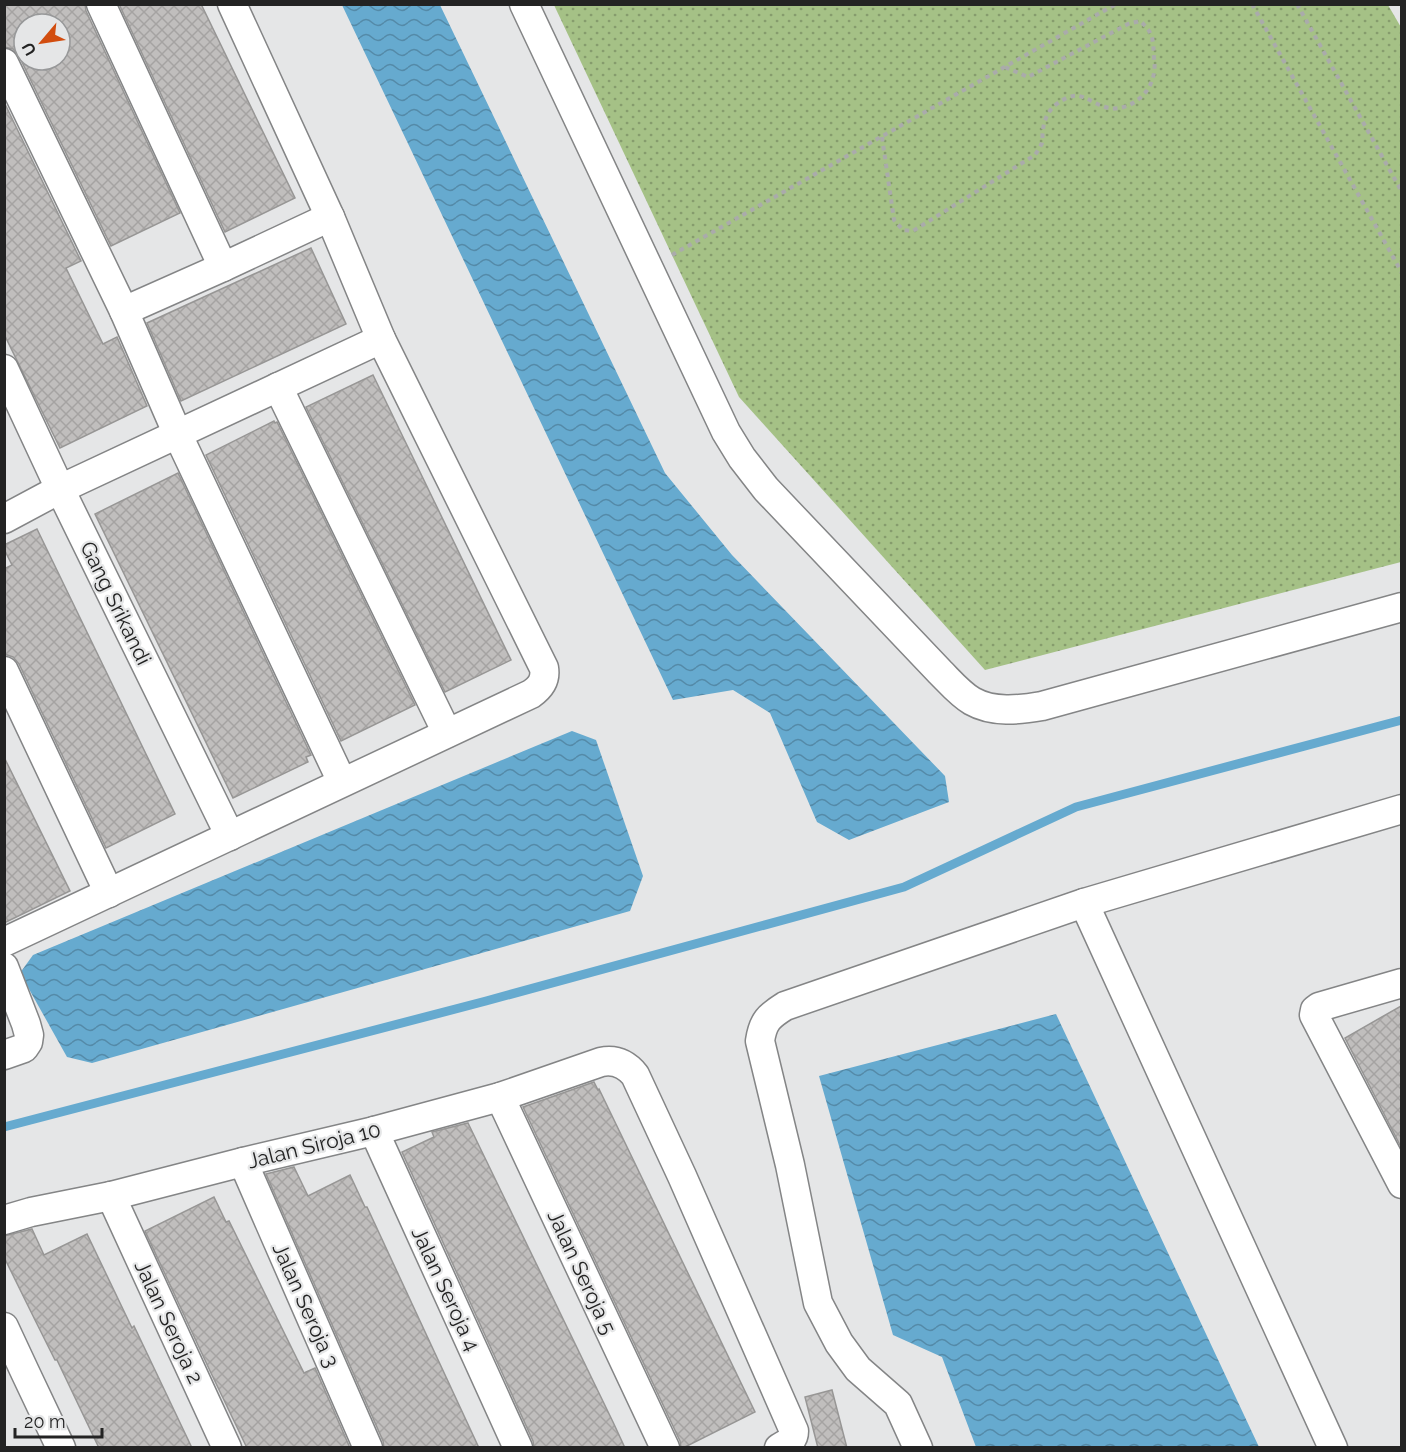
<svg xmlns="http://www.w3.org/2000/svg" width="1406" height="1452" font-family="Raleway,sans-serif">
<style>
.park{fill:url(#park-dots)}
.water{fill:url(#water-waves)}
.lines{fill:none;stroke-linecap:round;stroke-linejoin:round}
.stream{stroke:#66aacf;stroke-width:9}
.building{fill:url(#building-cross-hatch);stroke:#979695;stroke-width:1.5;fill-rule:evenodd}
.minor-casing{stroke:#848586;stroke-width:31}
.path{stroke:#aaabab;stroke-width:4;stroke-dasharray:4.5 4.5;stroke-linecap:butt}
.minor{stroke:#fff;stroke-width:28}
.labels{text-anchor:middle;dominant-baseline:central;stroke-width:4.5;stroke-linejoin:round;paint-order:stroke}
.street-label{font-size:21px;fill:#232323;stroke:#e5e6e7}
</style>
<defs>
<pattern id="park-dots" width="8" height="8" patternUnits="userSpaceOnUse" patternTransform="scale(1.5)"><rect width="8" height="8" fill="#a5c186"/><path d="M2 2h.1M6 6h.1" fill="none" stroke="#869c6d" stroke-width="1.8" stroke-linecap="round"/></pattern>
<pattern id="water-waves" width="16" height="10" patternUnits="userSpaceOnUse" patternTransform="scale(1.5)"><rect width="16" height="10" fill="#66aacf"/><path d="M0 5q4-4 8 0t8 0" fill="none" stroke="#548aa8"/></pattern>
<pattern id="building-cross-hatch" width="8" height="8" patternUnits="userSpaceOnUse" patternTransform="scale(1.5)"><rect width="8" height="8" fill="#c0bebd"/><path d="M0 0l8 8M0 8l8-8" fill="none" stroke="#a5a3a2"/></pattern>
</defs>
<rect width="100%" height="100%" fill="#e5e6e7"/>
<path class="park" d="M554,5H1388L1402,29L1401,562L985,670L739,397Z"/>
<g class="water">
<path d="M342,5H440L665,473L732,555L945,776L949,802L849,840L817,822L770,713L733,690L673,700Z"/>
<path d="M572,731L596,740L643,876L630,911L92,1063L67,1057L20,973L33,955Z"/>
<path d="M1056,1014L1259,1447H976L942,1357L893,1335L819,1076Z"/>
</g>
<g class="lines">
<path class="stream" d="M4,1127L486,1001L904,887L1076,807L1402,720"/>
</g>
<g class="building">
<path d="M4,4H85L86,11L180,213L111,246L19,56L13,49L4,47ZM24,24H60V60H24Z"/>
<path d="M119,4H201L295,198L225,232Z"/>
<path d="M4,102L81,261L66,268L103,344L117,337L147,406L60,448L4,334Z"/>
<path d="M311,248L346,324L181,401L147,323Z"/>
<path d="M373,375L511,660L445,692L306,407Z"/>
<path d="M274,421L275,423L277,422L415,705L341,741L206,455Z"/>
<path d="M178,473L311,755L306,757L308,762L233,798L95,514Z"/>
<path d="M37,529L175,814L106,848L19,664L13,657L4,654V569L12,565L4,549V545Z"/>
<path d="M4,757L70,891L4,923Z"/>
<path d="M1401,1006V1147L1345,1038Z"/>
<path d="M594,1082L598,1090L599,1089L755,1412L683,1448H681L680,1441L523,1107Z"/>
<path d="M468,1123L613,1422L625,1448H534L533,1441L402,1152L434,1137L432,1132Z"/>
<path d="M294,1167L308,1196L350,1175L365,1207H367L479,1448H384L383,1441L266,1174Z"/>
<path d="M214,1197L226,1222L229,1221L304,1373L315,1368L350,1448H247L211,1373L145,1231Z"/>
<path d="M32,1229L44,1255L87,1234L132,1328L134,1326L192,1448H99L57,1360H55L35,1320L4,1257V1236Z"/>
<path d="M832,1390L847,1448H818L805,1397Z"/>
</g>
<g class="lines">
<defs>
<g id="minor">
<path d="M101,4L223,267"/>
<path d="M524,4L726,432L742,458L766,489L940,672C950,682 960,694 972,701C993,713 1019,710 1042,706L1402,607"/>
<path d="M4,63L124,311L178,435L342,782"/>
<path d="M124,311L223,267L330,217"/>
<path d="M4,369L60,489L230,836"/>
<path d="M278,387L447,733"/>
<path d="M4,519L60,489L381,339"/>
<path d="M4,671L109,893"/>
<path d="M1084,903L1333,1448"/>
<path d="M4,942L531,694C541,687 546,680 544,668L381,339L330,217L232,4"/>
<path d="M4,967L26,1024L29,1035L28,1042L24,1048L4,1055"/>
<path d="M1402,983L1319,1007L1315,1010L1314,1015L1402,1184"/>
<path d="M500,1097L665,1448"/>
<path d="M374,1131L518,1448"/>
<path d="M243,1162L368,1448"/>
<path d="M111,1196L227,1448"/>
<path d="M4,1220L31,1212L111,1196L243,1162L374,1131L500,1097L601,1062C615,1059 626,1064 635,1075L682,1176L794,1431C794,1441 787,1443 779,1448"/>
<path d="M4,1327L25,1372L61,1448"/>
<path d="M918,1448L898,1404L858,1369L839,1343L818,1303L790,1165L760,1041C763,1021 769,1016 785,1006L1084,903L1402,809"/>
</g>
</defs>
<use href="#minor" class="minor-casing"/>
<g class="path">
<path d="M1252,4L1402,273"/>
<path d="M1297,4L1402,192"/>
<path d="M882,137L894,220L903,230L913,231L1035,155C1037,152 1040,147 1042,143C1043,139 1042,134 1043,130C1044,119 1049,109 1058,103C1082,86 1088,104 1109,108C1127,111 1147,97 1152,80C1155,73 1155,65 1154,58C1153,40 1154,33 1140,21L1128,24L1028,77L1005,67"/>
<path d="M672,255L1116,4"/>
</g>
<use href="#minor" class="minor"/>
</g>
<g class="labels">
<g class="street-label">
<text transform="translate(116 603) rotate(64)">Gang Srikandi</text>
<text transform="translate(314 1145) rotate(-14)">Jalan Siroja 10</text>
<text transform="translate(582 1272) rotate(65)">Jalan Seroja 5</text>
<text transform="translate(446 1289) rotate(65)">Jalan Seroja 4</text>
<text transform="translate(306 1305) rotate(66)">Jalan Seroja 3</text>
<text transform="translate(169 1322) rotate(65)">Jalan Seroja 2</text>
</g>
</g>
<rect width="1406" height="1452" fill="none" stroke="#232323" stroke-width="12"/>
<g transform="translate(42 42) rotate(241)"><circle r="28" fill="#e5e6e7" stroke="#979899" stroke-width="1.5"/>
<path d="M0-4.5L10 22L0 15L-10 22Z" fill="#d24d0f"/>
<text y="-9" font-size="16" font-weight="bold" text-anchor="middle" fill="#232323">U</text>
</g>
<path d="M15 1428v9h87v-9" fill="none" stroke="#232323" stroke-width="3"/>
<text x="24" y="1428" font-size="18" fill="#232323" stroke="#e5e6e7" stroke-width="4.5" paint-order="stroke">20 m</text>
</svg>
